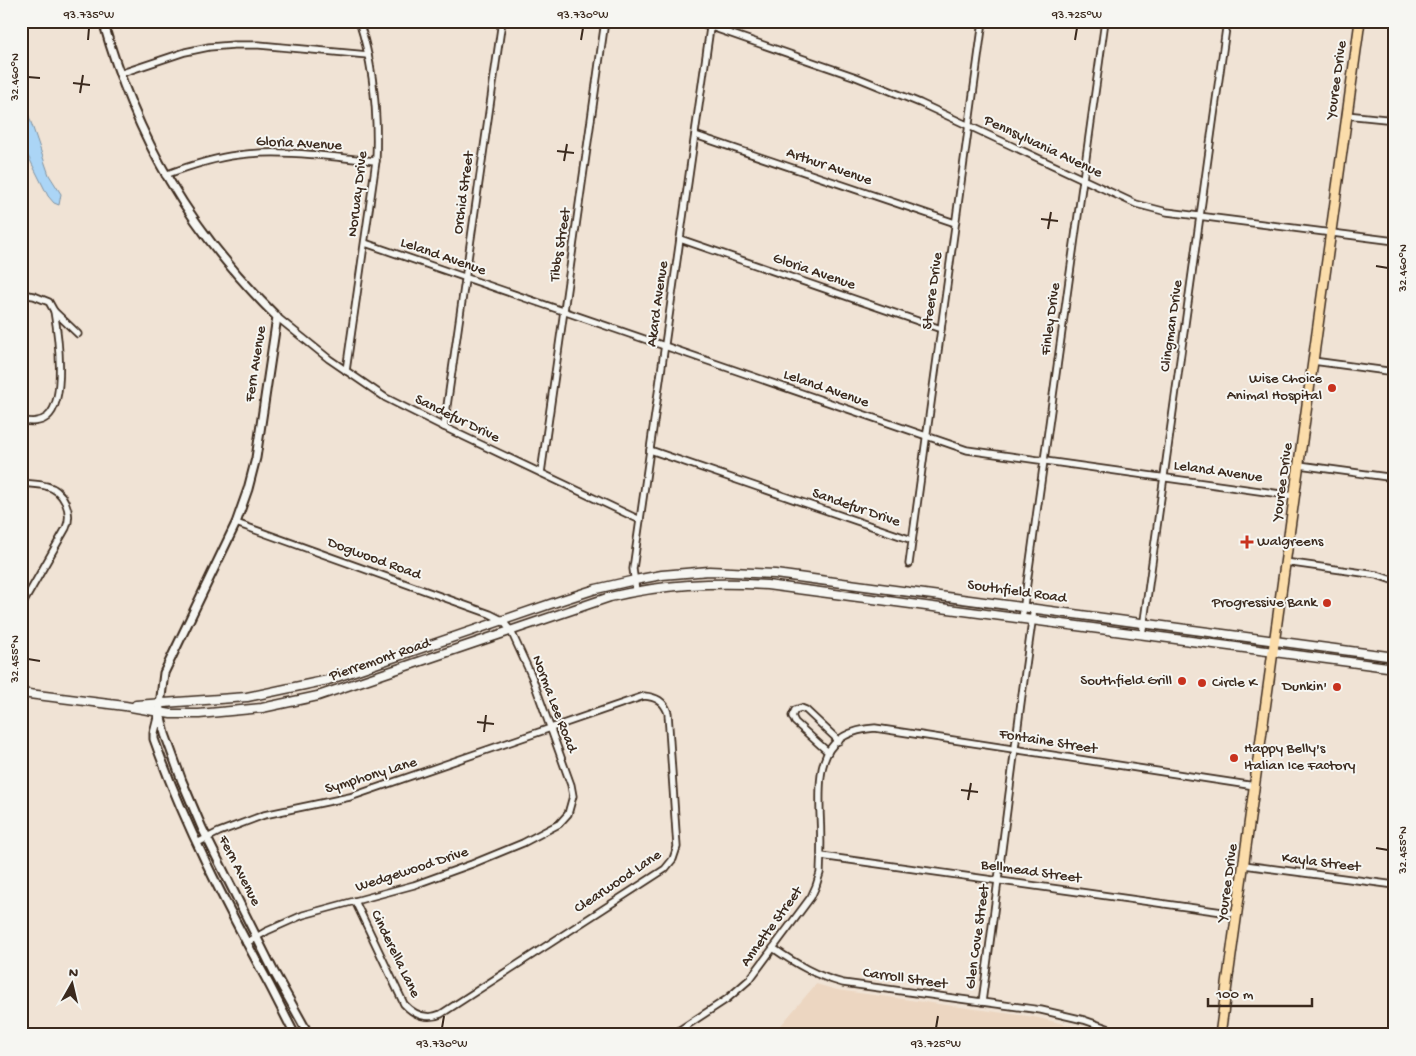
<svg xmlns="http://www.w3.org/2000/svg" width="1416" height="1056" font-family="'Gochi Hand',sans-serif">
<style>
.built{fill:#ecd6c1}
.water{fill:#abd5f6;stroke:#7e91a0}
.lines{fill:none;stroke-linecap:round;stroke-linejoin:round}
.minor-casing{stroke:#3b2a1e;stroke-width:9}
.tertiary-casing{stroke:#3b2a1e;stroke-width:11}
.secondary-casing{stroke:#3b2a1e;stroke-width:11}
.primary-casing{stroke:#3b2a1e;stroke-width:12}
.minor{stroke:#f6f6f2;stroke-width:5.5}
.tertiary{stroke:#f6f6f2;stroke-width:7}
.secondary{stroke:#f6f6f2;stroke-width:8}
.primary{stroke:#fbddab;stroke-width:9}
.ticks{fill:none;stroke:#3b2a1e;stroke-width:2}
.poi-dot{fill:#c8321e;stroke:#f6f6f2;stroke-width:2}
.labels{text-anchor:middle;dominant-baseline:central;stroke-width:4;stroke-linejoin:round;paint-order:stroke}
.street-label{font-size:15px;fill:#3b2a1e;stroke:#f6f6f2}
.poi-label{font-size:15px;fill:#3b2a1e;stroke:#f6f6f2;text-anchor:end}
.neatline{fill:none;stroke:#3b2a1e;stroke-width:2}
.ticks-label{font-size:12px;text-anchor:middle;fill:#3b2a1e}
</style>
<rect width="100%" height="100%" fill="#f0e3d5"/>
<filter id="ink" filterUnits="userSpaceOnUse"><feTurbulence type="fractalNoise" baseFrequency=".02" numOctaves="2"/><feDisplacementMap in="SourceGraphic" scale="10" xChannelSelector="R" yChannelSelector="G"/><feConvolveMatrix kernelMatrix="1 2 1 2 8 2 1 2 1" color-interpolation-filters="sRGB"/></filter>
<g filter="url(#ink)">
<path class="built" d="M816,984L837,990L1034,1017L1073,1026L1099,1035H771L776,1031Z"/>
<path class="water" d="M21,93L49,175L61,194L59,205L54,203L48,196L21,142Z"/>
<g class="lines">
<defs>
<g id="minor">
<path d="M694,21L856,77L920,103L1136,204L1167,212L1395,241"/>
<path d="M119,74L185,52L209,47L234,45H259L368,55"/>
<path d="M1346,115L1395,120"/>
<path d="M695,135L955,223"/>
<path d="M165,175C189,166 213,158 238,155C284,149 330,157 376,161"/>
<path d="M680,239L941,329"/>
<path d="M365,243L967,450L1295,496"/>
<path d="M21,294L34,296L49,302L54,311L78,334"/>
<path d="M277,317L329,359L386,398L444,427L640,520"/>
<path d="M1313,361L1395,372"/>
<path d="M346,371L376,161C378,113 374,67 359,21"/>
<path d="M21,421C31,422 39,423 47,417C67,401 58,334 54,311"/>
<path d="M444,427L502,21"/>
<path d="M650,450L912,540"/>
<path d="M1299,465L1395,478"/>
<path d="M541,473L605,21"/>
<path d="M21,483C29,484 38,484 46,486C64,490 73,512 66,528L21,607"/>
<path d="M236,523L490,614L502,620L511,631L532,677L571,785L573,796L568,814L559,824L523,843L472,864L414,885L303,915L267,931L246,943"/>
<path d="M1285,562L1377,575L1395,581"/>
<path d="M909,564L983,21"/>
<path d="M636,591L633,569L711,21"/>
<path d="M1022,619L1105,21"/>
<path d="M1142,635L1227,21"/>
<path d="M828,752L795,722L792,716L795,710L801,708L806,710L839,741"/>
<path d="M197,843L219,832L264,815L350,797L644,696C656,697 664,701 668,713L677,847L673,859L665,869L441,1014C427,1020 414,1015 404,1004L355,901"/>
<path d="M821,856L1237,914"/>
<path d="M1244,865L1395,885"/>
<path d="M773,948C796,964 816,976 843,983L1041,1010L1084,1020L1127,1035"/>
<path d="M982,1002C1000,871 1015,739 1034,608"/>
<path d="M672,1035L727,999L750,979L811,897L816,886L820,873C821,853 821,832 820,812C819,768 820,732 875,728L1255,786"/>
</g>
<g id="tertiary">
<path d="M103,21C136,139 190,231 277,317L256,458L248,489L236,523L164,673L159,713L154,733V739C184,824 226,905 269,984C278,1001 286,1018 295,1035"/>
<path d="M160,713L165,734L182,781L202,828L274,972L309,1035"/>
</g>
<g id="secondary">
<path d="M21,693L125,706L171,714H199L262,708L318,696L610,597C665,584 712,582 767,585L1395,668"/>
<path d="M136,705L247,697L328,680L562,600L596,589L635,580L662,575L709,571L775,574L1395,657"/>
</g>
<path id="primary" d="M1220,1035L1360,21"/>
</defs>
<use href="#minor" class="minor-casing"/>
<use href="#tertiary" class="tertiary-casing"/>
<use href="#secondary" class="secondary-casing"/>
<use href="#primary" class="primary-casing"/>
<use href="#minor" class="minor"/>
<use href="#tertiary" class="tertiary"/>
<use href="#secondary" class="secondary"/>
<use href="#primary" class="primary"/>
</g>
</g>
<path class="ticks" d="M88,40L89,28M581,40L583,28M1075,40L1077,28M28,77L40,78M73,83L90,85M80,93L83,75M557,151L574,153M564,161L567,144M1041,219L1058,221M1048,229L1051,212M1376,266L1388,268M28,659L40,661M477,722L494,724M484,732L486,715M961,790L978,792M968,800L971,783M1376,848L1388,850M442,1028L444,1016M936,1028L938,1016"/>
<g class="poi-dot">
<circle cx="1332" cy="388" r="5"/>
<path d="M1244.5 534.5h5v5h5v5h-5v5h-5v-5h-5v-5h5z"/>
<circle cx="1327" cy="603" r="5"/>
<circle cx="1182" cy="681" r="5"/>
<circle cx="1202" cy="683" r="5"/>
<circle cx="1337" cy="687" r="5"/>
<circle cx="1234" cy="758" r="5"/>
</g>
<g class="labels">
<g class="street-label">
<text transform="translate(1337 80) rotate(-82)">Youree Drive</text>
<text transform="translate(299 144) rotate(3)">Gloria Avenue</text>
<text transform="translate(1043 147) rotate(25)">Pennsylvania Avenue</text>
<text transform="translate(829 167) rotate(19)">Arthur Avenue</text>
<text transform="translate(464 193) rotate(-82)">Orchid Street</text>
<text transform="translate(358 194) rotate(-83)">Norway Drive</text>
<text transform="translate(561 245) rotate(-81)">Tibbs Street</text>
<text transform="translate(443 257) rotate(19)">Leland Avenue</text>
<text transform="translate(814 272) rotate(19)">Gloria Avenue</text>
<text transform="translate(933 291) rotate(-82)">Steere Drive</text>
<text transform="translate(658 304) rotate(-82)">Akard Avenue</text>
<text transform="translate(1051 319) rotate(-82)">Finley Drive</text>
<text transform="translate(1172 326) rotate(-82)">Clingman Drive</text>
<text transform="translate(256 364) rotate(-81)">Fern Avenue</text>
<text transform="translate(826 389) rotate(19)">Leland Avenue</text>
<text transform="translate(457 419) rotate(26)">Sandefur Drive</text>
<text transform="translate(1218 472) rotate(8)">Leland Avenue</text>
<text transform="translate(1283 482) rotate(-82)">Youree Drive</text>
<text transform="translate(856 508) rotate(19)">Sandefur Drive</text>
<text transform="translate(374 559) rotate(20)">Dogwood Road</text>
<text transform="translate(1017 592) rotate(8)">Southfield Road</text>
<text transform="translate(380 660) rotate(-19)">Pierremont Road</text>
<text transform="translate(554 704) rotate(69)">Norma Lee Road</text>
<text transform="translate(1048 742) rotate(9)">Fontaine Street</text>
<text transform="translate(371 776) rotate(-17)">Symphony Lane</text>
<text transform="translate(1321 863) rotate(7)">Kayla Street</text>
<text transform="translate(412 870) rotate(-18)">Wedgewood Drive</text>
<text transform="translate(239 871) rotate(63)">Fern Avenue</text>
<text transform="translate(1031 872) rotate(8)">Bellmead Street</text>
<text transform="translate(618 882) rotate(-34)">Clearwood Lane</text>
<text transform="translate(1228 883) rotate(-82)">Youree Drive</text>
<text transform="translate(772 927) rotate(-54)">Annette Street</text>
<text transform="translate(978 937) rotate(-82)">Glen Cove Street</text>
<text transform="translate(395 954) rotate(64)">Cinderella Lane</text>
<text transform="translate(905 979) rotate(8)">Carroll Street</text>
</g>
<g class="poi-label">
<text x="1322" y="379">Wise Choice<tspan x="1322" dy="17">Animal Hospital</tspan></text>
<text x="1257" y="542" text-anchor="start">Walgreens</text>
<text x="1317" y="603">Progressive Bank</text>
<text x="1172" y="681">Southfield Grill</text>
<text x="1212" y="683" text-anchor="start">Circle K</text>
<text x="1327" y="687">Dunkin'</text>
<text x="1244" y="749" text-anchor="start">Happy Belly's<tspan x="1244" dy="17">Italian Ice Factory</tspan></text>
</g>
</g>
<rect width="1416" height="1056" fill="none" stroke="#f6f6f2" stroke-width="55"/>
<g transform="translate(72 984) rotate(8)" stroke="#f6f6f2" stroke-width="4" paint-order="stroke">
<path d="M0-4L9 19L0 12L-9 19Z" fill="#3b2a1e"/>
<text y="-8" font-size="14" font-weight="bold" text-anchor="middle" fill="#3b2a1e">N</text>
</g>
<path d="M1208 998v8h104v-8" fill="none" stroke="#3b2a1e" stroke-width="2.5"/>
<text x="1216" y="998" font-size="15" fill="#3b2a1e" stroke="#f6f6f2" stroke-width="4" paint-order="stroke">100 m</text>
<rect x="28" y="28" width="1360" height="1000" class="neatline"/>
<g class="ticks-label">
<text x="89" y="18">93.735°W</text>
<text x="583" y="18">93.730°W</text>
<text x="1077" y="18">93.725°W</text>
<text transform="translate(14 77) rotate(-90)" y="4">32.460°N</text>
<text transform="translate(1402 268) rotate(-90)" y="4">32.460°N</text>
<text transform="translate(14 659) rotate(-90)" y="4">32.455°N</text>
<text transform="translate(1402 850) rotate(-90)" y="4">32.455°N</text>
<text x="442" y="1047">93.730°W</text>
<text x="936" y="1047">93.725°W</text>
</g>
</svg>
